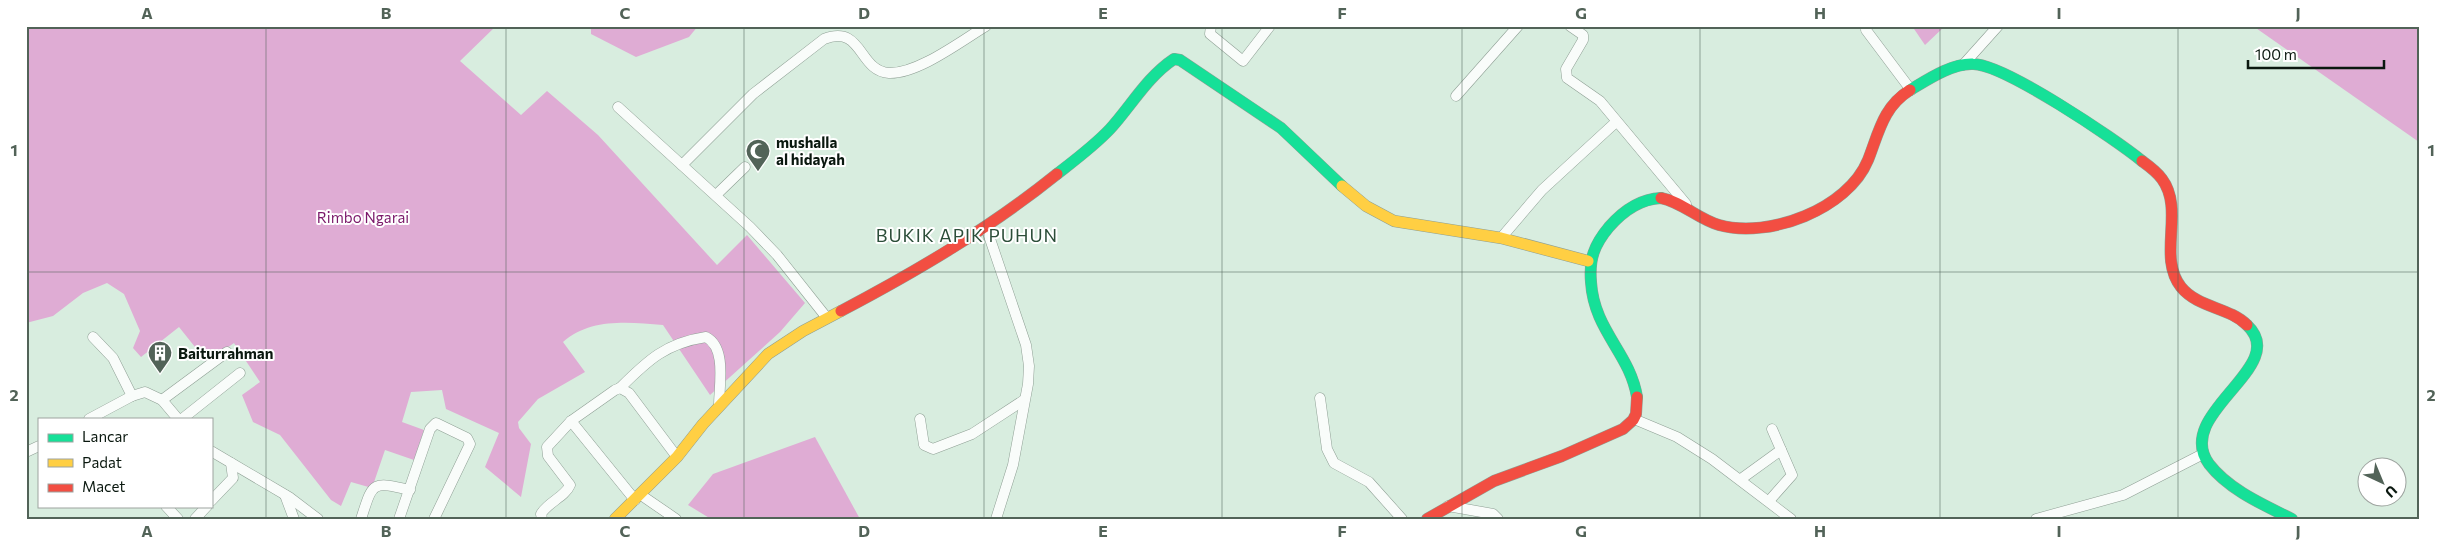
<svg xmlns="http://www.w3.org/2000/svg" width="2445" height="545" font-family="Commissioner,sans-serif">
<style>
.forest{fill:#dfacd4}
.lines{fill:none;stroke-linecap:round;stroke-linejoin:round}
.street-casing{stroke:#8e9f94;stroke-width:11}
.fast-casing{stroke:#8e9f94;stroke-width:12}
.slow-casing{stroke:#8e9f94;stroke-width:12}
.jam-casing{stroke:#8e9f94;stroke-width:12}
.street{stroke:#f9fcfa;stroke-width:10}
.fast{stroke:#16e098;stroke-width:11}
.slow{stroke:#ffcf43;stroke-width:11}
.jam{stroke:#f24e42;stroke-width:11}
.grid{fill:none;stroke:#526358;stroke-width:1;stroke-opacity:0.55}
.labels{text-anchor:middle;dominant-baseline:central;stroke-width:4;stroke-linejoin:round;paint-order:stroke}
.poi-label{font-size:15px;font-weight:bold;fill:#0a180f;stroke:#fff;text-anchor:start}
.park-label{font-size:15px;fill:#7a1869;stroke:#fff}
.quarter-label{font-size:18px;letter-spacing:1px;fill:#2c4e39;stroke:#fff}
.neatline{fill:none;stroke:#526358;stroke-width:2}
.grid-label{font-size:16px;text-anchor:middle;font-weight:bold;fill:#526358}
</style>
<rect width="100%" height="100%" fill="#d8eddf"/>
<g class="forest">
<path d="M26,26H496L460,61L521,115L547,91L598,135L717,265L747,235L805,303L780,332L710,395L663,325C628,322 590,318 563,342L585,372L538,399L518,422L519,428L531,444L521,497L485,467L499,433L446,409L442,390L411,392L402,422L424,430L414,460L385,450L372,488L351,482L341,506L331,500L280,435L253,422L242,395L260,382L234,343L207,362L179,327L141,357L133,348L140,331L124,294L107,283L83,293L53,316L26,323Z"/>
<path d="M591,26H698L689,37L636,57L591,34Z"/>
<path d="M1912,26H1945L1925,45Z"/>
<path d="M2253,26H2419V142Z"/>
<path d="M815,437L860,519H711L688,505L713,474Z"/>
</g>
<g class="lines">
<defs>
<g id="street">
<path d="M1211,26L1210,34L1243,61L1270,26"/>
<path d="M1570,26L1583,35V40L1566,69L1567,78L1600,101L1686,204"/>
<path d="M1866,30L1911,90"/>
<path d="M1963,65L1998,26"/>
<path d="M1456,96L1518,26"/>
<path d="M618,107L750,227L777,255L827,318"/>
<path d="M682,165L753,94L824,39C863,24 858,71 889,73C918,74 961,41 986,26"/>
<path d="M716,195L745,167"/>
<path d="M986,227L1026,345L1029,366L1028,384L1013,465L996,519"/>
<path d="M1501,238L1542,190L1616,122"/>
<path d="M93,337L113,358L132,396"/>
<path d="M620,388C648,360 666,343 706,337C727,348 719,385 719,406"/>
<path d="M1320,398L1327,449L1334,463L1369,482L1402,519"/>
<path d="M162,400L227,352"/>
<path d="M89,419L132,396L145,392L162,400L178,419"/>
<path d="M182,419L240,373"/>
<path d="M920,419L924,445L933,449L972,434L1024,400"/>
<path d="M1634,419L1677,437L1712,459L1791,519"/>
<path d="M571,421L635,500"/>
<path d="M211,451L289,497L318,519"/>
<path d="M26,452L39,446"/>
<path d="M1741,479L1781,450"/>
<path d="M285,495L294,519"/>
<path d="M641,495L676,519"/>
<path d="M211,501L233,478L231,463"/>
<path d="M1769,501L1792,475L1772,429"/>
<path d="M166,506L178,519"/>
<path d="M1448,506L1493,514L1498,519"/>
<path d="M195,519L207,506"/>
<path d="M361,519C373,482 371,481 410,490"/>
<path d="M399,519L430,429L436,423L467,438L470,444L434,519"/>
<path d="M542,519L541,514C548,502 565,497 570,485L548,456L547,447L571,421L615,390L620,388L629,393L677,457"/>
<path d="M2036,519L2123,495L2203,454"/>
</g>
<g id="fast">
<path d="M1910,90C1927,80 1952,63 1973,64C2004,64 2115,139 2142,161"/>
<path d="M1057,174C1075,160 1094,146 1110,129C1131,106 1147,77 1174,59L1180,60L1281,128L1342,186"/>
<path d="M2247,325C2292,367 2172,413 2209,464C2229,490 2264,505 2292,519"/>
<path d="M1637,397C1630,353 1594,331 1591,282C1589,259 1594,245 1609,227C1623,211 1639,199 1661,198"/>
</g>
<g id="slow">
<path d="M1342,186L1366,206L1394,221L1501,238L1588,261"/>
<path d="M615,519L677,457L703,424L768,354L803,331L841,311"/>
</g>
<g id="jam">
<path d="M2142,161C2149,166 2157,172 2162,179C2185,210 2157,257 2181,287C2198,308 2229,307 2247,325"/>
<path d="M1661,198C1682,202 1698,219 1719,225C1769,239 1848,209 1868,160C1879,132 1883,107 1910,90"/>
<path d="M841,311C917,271 990,228 1057,174"/>
<path d="M1427,519L1494,481L1562,456L1623,429L1633,420L1636,414L1637,397"/>
</g>
</defs>
<use href="#street" class="street-casing"/>
<use href="#fast" class="fast-casing"/>
<use href="#slow" class="slow-casing"/>
<use href="#jam" class="jam-casing"/>
<use href="#street" class="street"/>
<use href="#fast" class="fast"/>
<use href="#slow" class="slow"/>
<use href="#jam" class="jam"/>
</g>
<path class="grid" d="M266,26V519M506,26V519M744,26V519M984,26V519M1222,26V519M1462,26V519M1700,26V519M1940,26V519M2178,26V519M26,272H2419"/>
<defs>
<symbol id="mosque-pin" viewBox="-11 -11 22 30"><path d="M0 17L-7.5 6A9.5 9.5 0 1 1 7.5 6Z" fill="#526358" stroke="#fff"/><path d="M3.5-4.9A6 6 0 1 0 3.5 4.9A5 5 0 1 1 3.5-4.9Z" fill="#fff"/></symbol>
<symbol id="building-pin" viewBox="-11 -11 22 30"><path d="M0 17L-7.5 6A9.5 9.5 0 1 1 7.5 6Z" fill="#526358" stroke="#fff"/><path d="M-4-6H4V6H1V3H-1V6H-4ZM-2.5-4.3h1.7v1.8h-1.7ZM.8-4.3h1.7v1.8H.8ZM-2.5-1h1.7V.8h-1.7ZM.8-1h1.7V.8H.8Z" fill="#fff"/></symbol>
</defs>
<g fill-rule="evenodd">
<use href="#mosque-pin" x="744" y="137" width="28" height="38"/>
<use href="#building-pin" x="146" y="339" width="28" height="38"/>
</g>
<g class="labels">
<g class="poi-label">
<text x="776" y="142">mushalla<tspan x="776" dy="17">al hidayah</tspan></text>
<text x="178" y="353">Baiturrahman</text>
</g>
<g class="park-label">
<text x="363" y="217">Rimbo Ngarai</text>
</g>
<g class="quarter-label">
<text x="967" y="235">BUKIK APIK PUHUN</text>
</g>
</g>
<rect width="2445" height="545" fill="none" stroke="#ffffff" stroke-width="55"/>
<rect x="38" y="418" width="175" height="90" fill="#ffffff" stroke="#9da39f"/>
<rect x="48" y="434" width="25" height="8" fill="#16e098" stroke="#9da39f"/>
<text x="82" y="442" font-size="15" fill="#0a180f">Lancar</text>
<rect x="48" y="459" width="25" height="8" fill="#ffcf43" stroke="#9da39f"/>
<text x="82" y="468" font-size="15" fill="#0a180f">Padat</text>
<rect x="48" y="484" width="25" height="8" fill="#f24e42" stroke="#9da39f"/>
<text x="82" y="492" font-size="15" fill="#0a180f">Macet</text>
<g transform="translate(2382 482) rotate(136)"><circle r="24" fill="#ffffff" stroke="#9da39f"/>
<path d="M0-4L9 19L0 12L-9 19Z" fill="#526358"/>
<text y="-8" font-size="14" font-weight="bold" text-anchor="middle" fill="#0a180f">U</text>
</g>
<path d="M2248 60v8h136v-8" fill="none" stroke="#0a180f" stroke-width="2.5"/>
<text x="2255" y="60" font-size="15" fill="#0a180f" stroke="#ffffff" stroke-width="4" paint-order="stroke">100 m</text>
<rect x="28" y="28" width="2390" height="490" class="neatline"/>
<g class="grid-label">
<text x="147" y="19">A</text>
<text x="386" y="19">B</text>
<text x="625" y="19">C</text>
<text x="864" y="19">D</text>
<text x="1103" y="19">E</text>
<text x="1342" y="19">F</text>
<text x="1581" y="19">G</text>
<text x="1820" y="19">H</text>
<text x="2059" y="19">I</text>
<text x="2298" y="19">J</text>
<text x="14" y="156">1</text>
<text x="2431" y="156">1</text>
<text x="14" y="401">2</text>
<text x="2431" y="401">2</text>
<text x="147" y="537">A</text>
<text x="386" y="537">B</text>
<text x="625" y="537">C</text>
<text x="864" y="537">D</text>
<text x="1103" y="537">E</text>
<text x="1342" y="537">F</text>
<text x="1581" y="537">G</text>
<text x="1820" y="537">H</text>
<text x="2059" y="537">I</text>
<text x="2298" y="537">J</text>
</g>
</svg>
